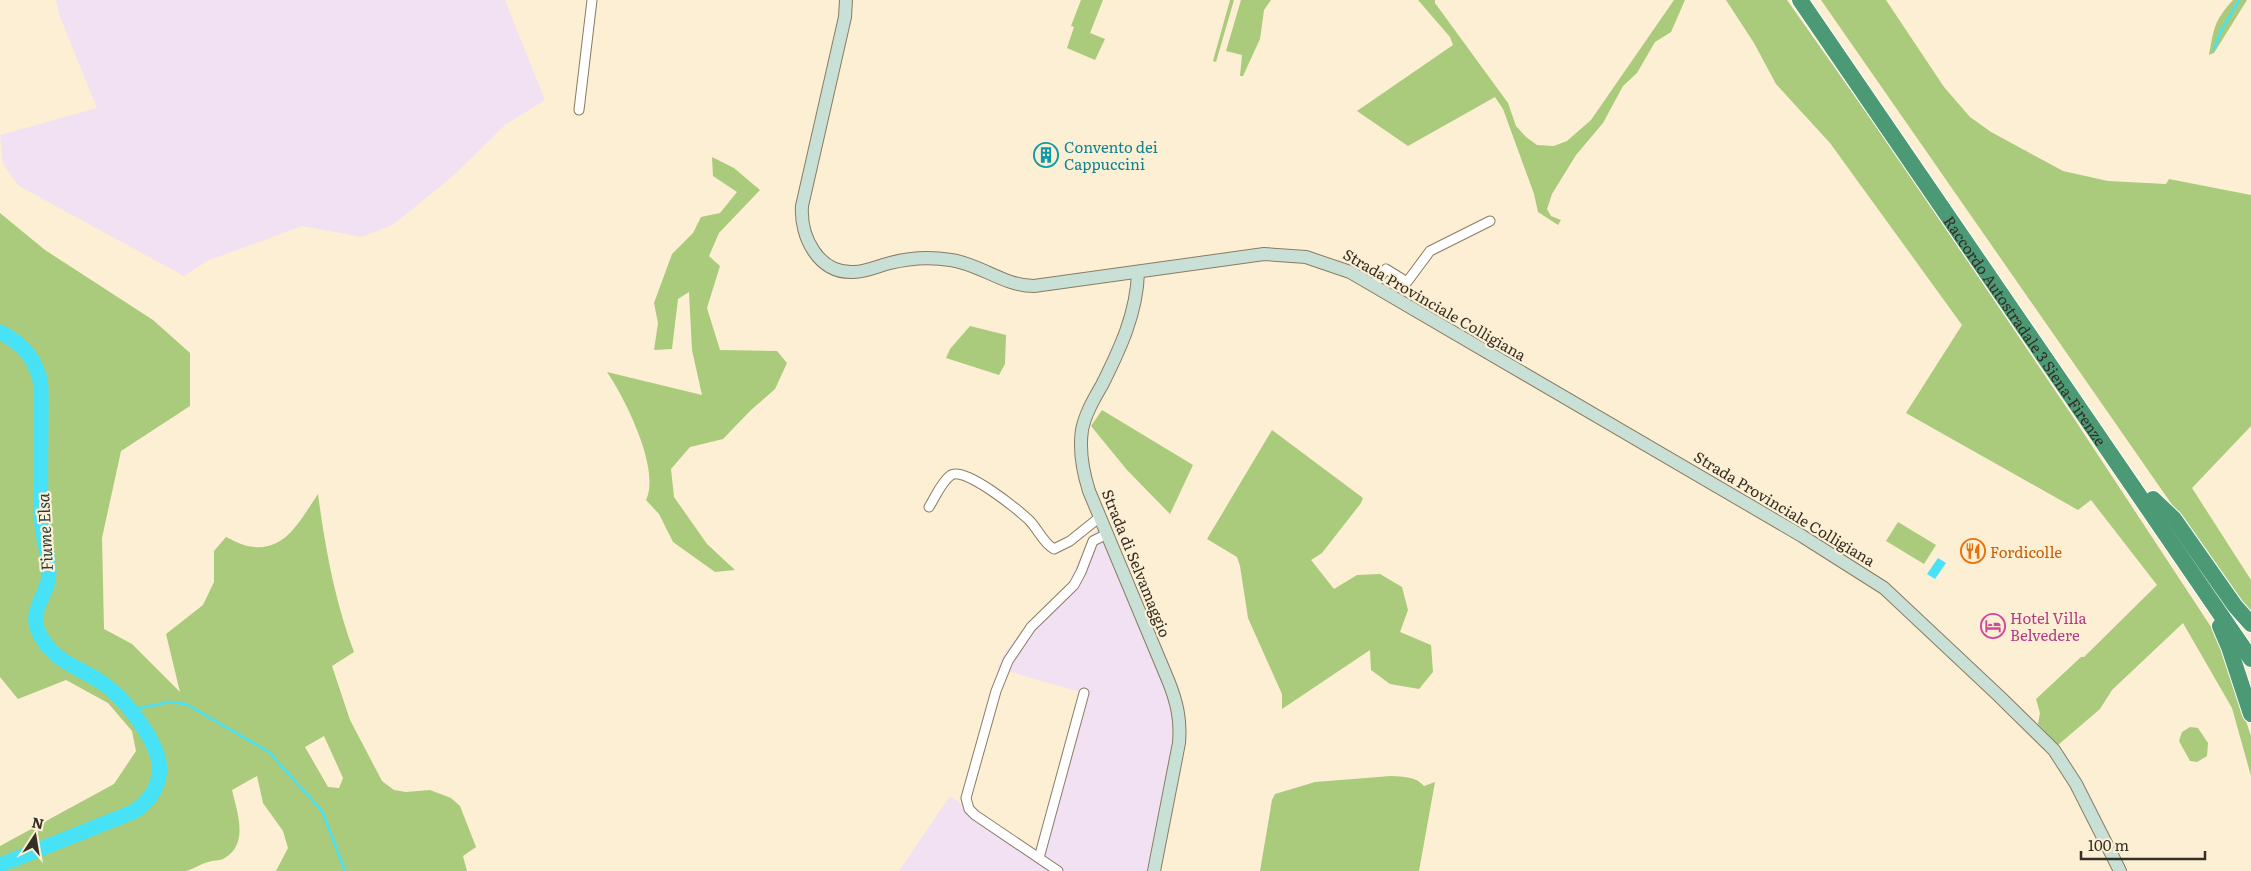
<svg xmlns="http://www.w3.org/2000/svg" width="2251" height="871" font-family="Literata,serif">
<style>
.industrial{fill:#f1e1f3}
.green{fill:#aaca7c;fill-rule:evenodd}
.water{fill:#48e2f7}
.lines{fill:none;stroke-linecap:round;stroke-linejoin:round}
.stream{stroke:#48e2f7;stroke-width:2.5}
.river{stroke:#48e2f7;stroke-width:15}
.street-casing{stroke:#897c64;stroke-width:11}
.secondary-casing{stroke:#897c64;stroke-width:14}
.highway-casing{stroke:#fff;stroke-width:18}
.street{stroke:#fff;stroke-width:9}
.secondary{stroke:#c9e0d6;stroke-width:12}
.highway{stroke:#4b9975;stroke-width:16}
.labels{text-anchor:middle;dominant-baseline:central;stroke-width:4.5;stroke-linejoin:round;paint-order:stroke}
.culture-label{font-size:15px;fill:#0d838f;stroke:#fdefd4;text-anchor:start}
.street-label{font-size:15px;fill:#342f25;stroke:#fdefd4}
.food-label{font-size:15px;fill:#c56008;stroke:#fdefd4;text-anchor:start}
.hotel-label{font-size:15px;fill:#b23c85;stroke:#fdefd4;text-anchor:start}
.water-label{font-size:16px;font-style:italic;fill:#223b3f;stroke:#fdefd4}
</style>
<rect width="100%" height="100%" fill="#fdefd4"/>
<g class="industrial">
<path d="M56,0H505L545,100L505,125L452,177L394,224L363,237L302,226L207,261L184,276L19,186L3,164L0,135L97,108L60,17Z"/>
<path d="M1103,525L1178,710L1154,871H899L950,796L1039,857L1084,693L997,668L1006,651L1030,622L1065,590L1091,535Z"/>
</g>
<g class="green">
<path d="M1081,0H1103L1090,33L1105,39L1095,60L1067,48L1074,27L1071,26Z"/>
<path d="M1230,0H1234L1216,62L1213,61Z"/>
<path d="M1241,0H1271L1264,10L1260,39L1243,76H1240L1242,55L1226,51Z"/>
<path d="M1418,0H1435V3L1508,103L1516,126L1526,137L1537,145L1554,146L1567,141L1591,120L1674,0H1685L1671,32L1655,42L1637,73L1623,86L1603,123L1576,155L1552,194L1547,209L1551,216L1561,220L1558,225L1538,212L1534,194L1503,109L1495,97L1408,146L1357,111L1453,45L1450,37Z"/>
<path d="M1726,0H1787L1887,142L2073,417L2217,636L2251,736V776L2232,708L2183,623L2112,690L2100,709L2058,745L2038,724L2040,713L2036,699L2081,657H2084L2157,585L2091,500L2078,510L1906,413L1962,325L1830,143L1776,84L1754,43Z"/>
<path d="M1821,0H1886L1944,87L1970,117L1991,132L2063,171L2108,181L2166,184L2169,179L2251,195V426L2192,488L2251,580V615L2246,611Z"/>
<path d="M2233,0H2247L2214,53L2209,55C2214,28 2214,21 2233,0Z"/>
<path d="M712,157L734,168L760,190L719,233L709,256L720,266L707,308L720,350L777,351L787,363L775,389L751,410L723,439L690,447L671,469L674,497L707,544L735,570L715,572L673,542L659,514L646,500C661,470 625,398 607,372L702,395L692,350L689,292L678,299L672,349L654,350L658,323L654,303L672,254L693,233L701,217L720,213L737,192L713,176Z"/>
<path d="M0,213L45,250L153,320L190,353V406L121,451L102,538L104,629L132,644L180,692L166,634L203,605L214,582V551L226,537C233,540 241,545 248,546C285,554 300,520 318,494C325,547 335,602 354,652L332,666L350,720L382,781L394,790L406,792L430,790L451,798L460,806L476,847L463,856L467,871H276L288,848L283,831L263,803L257,776L232,790C237,812 250,845 223,859C219,861 213,860 208,862C200,864 194,869 186,871H0V846L114,784L136,751L132,731L108,703L66,680L18,699L0,677ZM324,736L343,778L339,788L328,787L305,747Z"/>
<path d="M970,326L1006,335L1005,364L999,375L946,358L950,349Z"/>
<path d="M1102,410L1193,465L1170,514L1127,470L1091,426Z"/>
<path d="M1272,430L1363,498L1361,503L1322,553L1311,560L1334,589L1357,575L1380,574L1402,587L1408,610L1400,632L1431,645L1433,672L1419,689L1390,684L1371,670L1370,650L1282,709V694L1248,618L1240,566L1237,557L1207,539Z"/>
<path d="M1898,522L1936,545L1924,564L1886,541Z"/>
<path d="M2190,727L2198,728L2208,743L2207,756L2197,762L2190,761L2179,741L2182,732Z"/>
<path d="M1391,776C1404,777 1415,776 1424,786L1435,782L1419,871H1260L1272,800L1275,794L1315,782Z"/>
</g>
<path class="water" d="M1938,558L1946,563L1935,579L1927,574Z"/>
<g class="lines">
<g class="stream">
<path d="M2214,49L2221,31L2239,0"/>
<path d="M130,710L169,702L186,704L269,752L322,811L345,871"/>
</g>
<path class="river" d="M0,332C23,344 37,359 41,386C42,432 39,480 42,526C43,541 49,556 49,571C50,596 26,609 40,635C57,666 83,667 108,687C128,703 165,749 159,776C156,792 146,804 133,812L0,865"/>
<defs>
<g id="street">
<path d="M579,110L592,0"/>
<path d="M1374,285L1386,269L1407,282L1430,251L1490,221"/>
<path d="M929,507C935,498 941,482 951,475C965,466 1018,510 1029,520C1038,529 1043,543 1054,549L1070,541L1100,517"/>
<path d="M1039,858L1084,693"/>
<path d="M1058,871L975,815L969,809L966,798L996,691L1008,661L1031,627L1074,585L1081,572L1093,541L1107,534"/>
</g>
<g id="secondary">
<path d="M846,0L845,17L802,206C800,236 818,274 854,272C866,272 878,266 890,263C909,258 932,257 951,260C980,264 1004,286 1034,286L1264,254L1306,257L1350,272L1802,536L1884,588L1999,696L2054,750L2076,784L2120,871"/>
<path d="M1138,272C1137,313 1120,349 1102,385C1094,399 1085,414 1082,430C1079,450 1083,472 1089,491L1168,680C1177,702 1181,720 1179,743L1154,871"/>
</g>
<g id="highway">
<path id="s1" d="M1800,0L2251,659"/>
<path d="M2153,499L2174,519L2235,606L2251,624"/>
<path d="M2220,626L2229,647L2251,714"/>
</g>
</defs>
<use href="#street" class="street-casing"/>
<use href="#secondary" class="secondary-casing"/>
<use href="#highway" class="highway-casing"/>
<use href="#street" class="street"/>
<use href="#secondary" class="secondary"/>
<use href="#highway" class="highway"/>
</g>
<defs>
<symbol id="building-ring" viewBox="-11 -11 22 22"><circle r="9.5" fill="#fdefd4" stroke="#0f9aa8" stroke-width="1.5"/><path d="M-4-6H4V6H1V3H-1V6H-4ZM-2.5-4.3h1.7v1.8h-1.7ZM.8-4.3h1.7v1.8H.8ZM-2.5-1h1.7V.8h-1.7ZM.8-1h1.7V.8H.8Z" fill="#0f9aa8"/></symbol>
<symbol id="restaurant-ring" viewBox="-11 -11 22 22"><circle r="9.5" fill="#fdefd4" stroke="#e8710a" stroke-width="1.5"/><path d="M-5-6h1v4h1v-4h1v4h1v-4h1v5L-1.5 .5V6h-2V.5L-5-1ZM5-6V6H3V1.5H1.5Q1.5-4 5-6Z" fill="#e8710a"/></symbol>
<symbol id="hotel-ring" viewBox="-11 -11 22 22"><circle r="9.5" fill="#fdefd4" stroke="#d1479c" stroke-width="1.5"/><path d="M-6-4.5h1.5V1H6V5H4.5V3h-9V5H-6ZM-4 0a1.8 1.8 0 1 1 3.6 0ZM.5 0V-2.5h3Q6-2.5 6 0Z" fill="#d1479c"/></symbol>
</defs>
<g fill-rule="evenodd">
<use href="#building-ring" x="1032" y="141" width="28" height="28"/>
<use href="#restaurant-ring" x="1959" y="537" width="28" height="28"/>
<use href="#hotel-ring" x="1979" y="612" width="28" height="28"/>
</g>
<g class="labels">
<g class="culture-label">
<text x="1064" y="146">Convento dei<tspan x="1064" dy="17">Cappuccini</tspan></text>
</g>
<g class="street-label">
<text transform="translate(1435 304) rotate(30)">Strada Provinciale Colligiana</text>
<text stroke="none"><textPath href="#s1" startOffset="400">Raccordo Autostradale 3 Siena-Firenze</textPath></text>
<text transform="translate(1785 508) rotate(31)">Strada Provinciale Colligiana</text>
<text transform="translate(1137 563) rotate(68)">Strada di Selvamaggio</text>
</g>
<g class="food-label">
<text x="1990" y="551">Fordicolle</text>
</g>
<g class="hotel-label">
<text x="2010" y="617">Hotel Villa<tspan x="2010" dy="17">Belvedere</tspan></text>
</g>
<g class="water-label">
<text transform="translate(44 532) rotate(-93)">Fiume Elsa</text>
</g>
</g>
<g transform="translate(35 836) rotate(12)" stroke="#fdefd4" stroke-width="4" paint-order="stroke">
<path d="M0-4L9 19L0 12L-9 19Z" fill="#342f25"/>
<text y="-8" font-size="14" font-weight="bold" text-anchor="middle" fill="#342f25">N</text>
</g>
<path d="M2081 851v8h124v-8" fill="none" stroke="#342f25" stroke-width="2.5"/>
<text x="2088" y="851" font-size="15" fill="#342f25" stroke="#fdefd4" stroke-width="4" paint-order="stroke">100 m</text>
</svg>
